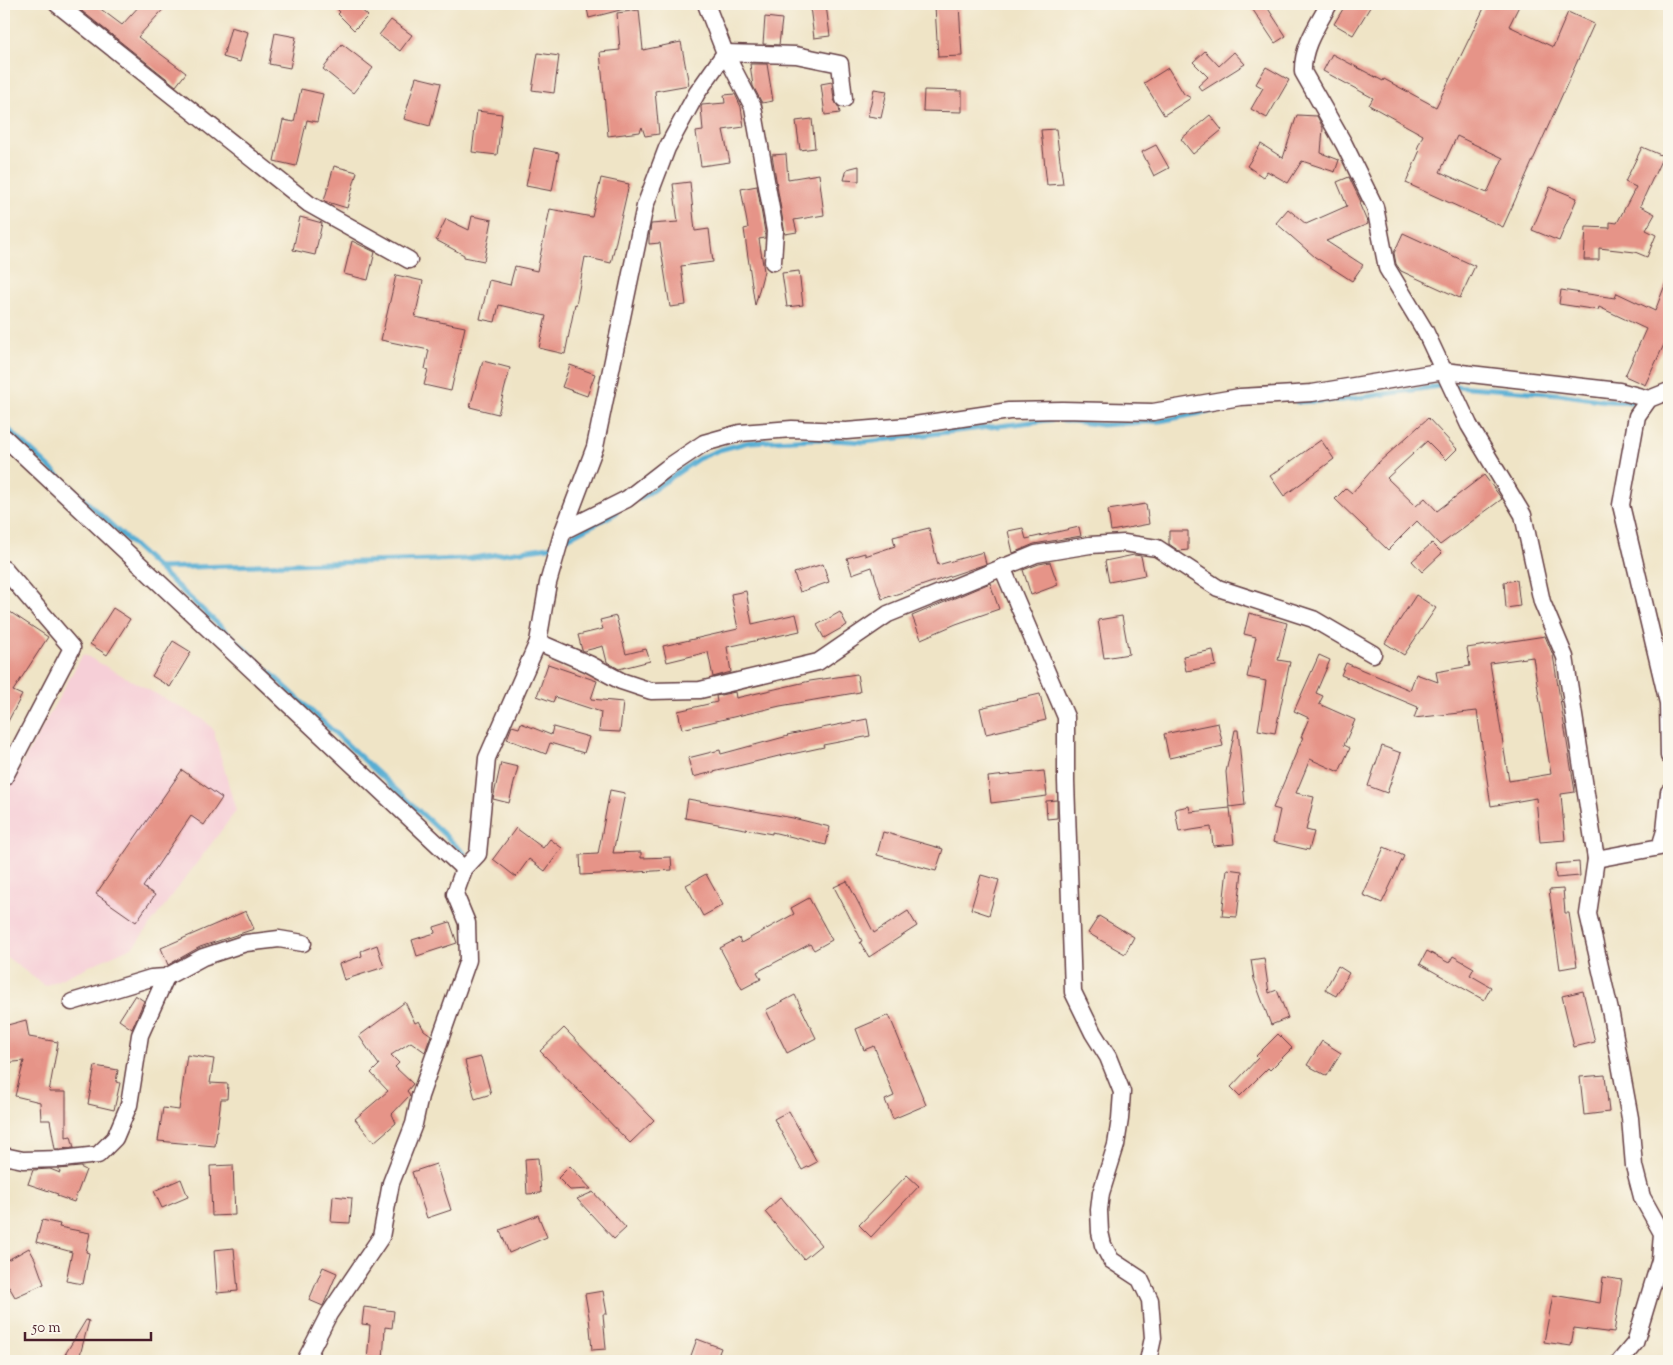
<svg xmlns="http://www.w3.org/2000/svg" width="1673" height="1365" font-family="'Sorts Mill Goudy',serif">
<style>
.built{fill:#f6cfd7}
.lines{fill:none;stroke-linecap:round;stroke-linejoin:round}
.stream{stroke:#56add3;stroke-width:5}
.building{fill:#e69488;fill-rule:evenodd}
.street-casing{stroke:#633d42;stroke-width:19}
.street{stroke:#fff;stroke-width:16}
</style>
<rect width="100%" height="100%" fill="#fbf7ec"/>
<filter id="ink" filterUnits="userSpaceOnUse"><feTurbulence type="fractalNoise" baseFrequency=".02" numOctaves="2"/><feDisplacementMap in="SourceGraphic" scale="10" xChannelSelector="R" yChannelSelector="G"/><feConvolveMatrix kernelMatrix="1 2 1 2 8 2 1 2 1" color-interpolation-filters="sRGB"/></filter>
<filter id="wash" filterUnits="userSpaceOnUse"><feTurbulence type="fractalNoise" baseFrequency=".0096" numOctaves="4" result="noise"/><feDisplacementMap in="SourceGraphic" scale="20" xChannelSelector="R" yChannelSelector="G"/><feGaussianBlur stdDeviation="1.12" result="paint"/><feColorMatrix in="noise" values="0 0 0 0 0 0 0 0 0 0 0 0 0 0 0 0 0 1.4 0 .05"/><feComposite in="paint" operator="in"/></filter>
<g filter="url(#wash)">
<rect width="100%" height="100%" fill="#efe4c6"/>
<path class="built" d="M83,654L204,720L213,729L236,811L134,946L45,986L4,955V796Z"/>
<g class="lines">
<g class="stream">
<path d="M1455,386L1559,394L1606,401L1631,402"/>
<path d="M1297,402L1343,400L1447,385"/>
<path d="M4,425L464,853"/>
<path d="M640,499L698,459L719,450L749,442L816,439L865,442L1057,419L1102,425L1160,421L1248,404"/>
<path d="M564,540L616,513"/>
<path d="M158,568L466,559L549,547L556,543"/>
</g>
</g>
<g id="blocks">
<g class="building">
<path d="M73,4H94L122,25L141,4H168L138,37L186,73L176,86Z"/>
<path d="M332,4H355L368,16L354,30L338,14L340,12Z"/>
<path d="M586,4H628V8L589,18Z"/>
<path d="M959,4L962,56L938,57L935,6Z"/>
<path d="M1249,4H1265L1286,36L1275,43Z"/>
<path d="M1346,4H1372L1353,35L1334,24Z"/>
<path d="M1486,4H1520L1509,26L1553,47L1568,12L1594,24L1503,227L1406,183L1420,150L1417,149L1423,135L1369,105L1373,98L1323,71L1332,54L1383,81L1384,79L1436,107ZM1457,136L1503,158L1487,193L1440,172Z"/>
<path d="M826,5L830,36L814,38L810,7Z"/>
<path d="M639,10L643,50L681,42L689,85L655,91L659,134L645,136L642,127L640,132L608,136L600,52L620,50L617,13Z"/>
<path d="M765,17L782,19L779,45L763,44Z"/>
<path d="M391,20L412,35L400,51L379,35Z"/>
<path d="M231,27L248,32L240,62L223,57Z"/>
<path d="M275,33L296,37L290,68L269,64Z"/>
<path d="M342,44L373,68L353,93L323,69Z"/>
<path d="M1205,51L1219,66L1234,52L1245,64L1202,91L1198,86L1208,77L1193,62Z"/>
<path d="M538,53L559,56L554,93L532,90Z"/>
<path d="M750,64H767L773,101L762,103L753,86Z"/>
<path d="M1266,67L1289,80L1267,118L1251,109L1263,88L1256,84Z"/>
<path d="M1168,68L1184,94L1191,98L1164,115L1144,83Z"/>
<path d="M416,77L441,83L430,126L404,119Z"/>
<path d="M832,82L834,100L839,108L840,113L825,115L821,84Z"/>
<path d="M301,89L323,94L317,122L307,120L296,166L274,161L283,120L294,122Z"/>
<path d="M874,89L887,91L881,118L868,116Z"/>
<path d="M924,90L962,91V112L923,111Z"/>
<path d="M735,94L741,107L744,127L723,130L730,162L701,166L696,132L703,131L701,107L702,105L725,103L724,95Z"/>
<path d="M477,111L502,114L497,155L472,152Z"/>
<path d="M1210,115L1222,130L1193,154L1181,139Z"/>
<path d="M1297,115L1317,116L1323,128L1321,153L1339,160L1335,172L1302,161L1288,183L1267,171L1263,177L1247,166L1261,144L1283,158Z"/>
<path d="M812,119L815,148L800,150L796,121Z"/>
<path d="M1056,129L1063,184L1047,185L1041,130Z"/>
<path d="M1156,145L1169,168L1154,176L1142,152Z"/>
<path d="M1642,147L1663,156L1640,206L1655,214L1646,230L1656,235L1647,257L1635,252L1599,248V260H1584L1586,227L1610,228V222L1617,223L1636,187L1625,182Z"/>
<path d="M534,148L559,153L552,191L526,186Z"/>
<path d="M786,154L788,179L819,174L824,215L794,220L797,232L785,234L772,155Z"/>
<path d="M334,166L357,172L347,208L324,201Z"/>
<path d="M859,166V181L844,180L847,169Z"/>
<path d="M1349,177L1361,202L1359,203L1368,224L1326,241L1363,265L1352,281L1315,257L1276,223L1288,209L1306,224L1347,206L1337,182Z"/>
<path d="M601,178L629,184L611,263L585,257L576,305L575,304L565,354L539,348L546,316L499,305L495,322L480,319L489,280L510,285L515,266L537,271L550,209L592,217Z"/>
<path d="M690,182L695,231L709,229L713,262L681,266L686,305L670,307L660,243L649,244V238L651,224L678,222L673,184Z"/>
<path d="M757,186L765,232V238L759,239L764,271L755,306L744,229L748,228L741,189Z"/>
<path d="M1550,187L1577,198L1559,241L1532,230Z"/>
<path d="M472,216L492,220L484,261L464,257V255L436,240L446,219L469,230Z"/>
<path d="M300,217L322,223L315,255L293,250Z"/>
<path d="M1403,233L1475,266L1460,298L1401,271L1396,264L1394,253Z"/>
<path d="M352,241L375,252L368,280L344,274Z"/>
<path d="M799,271L803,305L787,307L782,273Z"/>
<path d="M396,275L423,281L415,317L465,327L451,391L424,385L428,370L425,369L429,350L381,340Z"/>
<path d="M1668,277H1669V334L1645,385L1625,376L1646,329L1599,307L1598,310L1559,304L1561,290L1615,298L1617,293L1655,311Z"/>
<path d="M483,361L510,368L498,414L470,407Z"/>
<path d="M570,365L595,374L587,396L562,387Z"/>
<path d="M1428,418L1457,449L1446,460L1427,441L1387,478L1416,506L1425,498L1437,511L1484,475L1502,499L1440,545L1417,521L1388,550L1335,499L1346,488L1352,493L1378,463Z"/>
<path d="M1321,440L1334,459L1284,496L1270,476Z"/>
<path d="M1146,504L1149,524L1111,531L1108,510Z"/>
<path d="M1079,527L1081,536L1034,544L1013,553L1008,531L1023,528L1026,539Z"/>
<path d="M929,528L938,565L983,552L986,564L882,599L872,567L852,574L847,558L865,553V556L895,546L893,537Z"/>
<path d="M1169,531H1188V550L1179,551L1169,544Z"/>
<path d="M1432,543L1442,553L1422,572L1412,561Z"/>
<path d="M1134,555L1141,556L1145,575L1109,582L1105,561Z"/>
<path d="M1050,562L1058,585L1031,595L1023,570L1039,564Z"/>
<path d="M823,564L829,582L800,592L794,573Z"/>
<path d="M1517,580L1520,606L1506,608L1504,582Z"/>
<path d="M990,583L999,609L956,624L921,639L912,616Z"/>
<path d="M746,591L752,624L796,614L800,631L727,647L731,672L713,677L708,652L667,662L663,646L738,629L731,594Z"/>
<path d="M1416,595L1436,608L1404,655L1385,643Z"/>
<path d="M4,608L48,637L13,691L22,695L4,729Z"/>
<path d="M113,608L130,619L107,655L90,644Z"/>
<path d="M840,612L847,625L824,638L817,625Z"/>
<path d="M1249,613L1287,623L1278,660L1290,662L1275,733L1258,730L1266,681L1247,677L1256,637L1244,634Z"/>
<path d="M616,616L626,654L646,649L650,661L619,669L607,662L603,646L584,651L582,650L578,635L603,629L600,620Z"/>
<path d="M1122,616L1129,654L1104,658L1098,620Z"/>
<path d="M1545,636L1553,655L1575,792L1561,794L1565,840L1540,842L1536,798L1491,806L1477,711L1414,718L1418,707L1341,675L1346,663L1410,690L1416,674L1438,682L1436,672L1470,666L1467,648ZM1533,657L1551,774L1509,781L1490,663Z"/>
<path d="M173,641L191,652L170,687L152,676Z"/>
<path d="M1213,650L1216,666L1186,671L1183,656Z"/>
<path d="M1319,655L1330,660L1316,693L1323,696L1319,704L1355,720L1344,745L1350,748L1339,772L1310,759L1296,793L1314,797L1306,830L1314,832L1309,850L1273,842L1280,810L1273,808L1303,737H1301L1309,718L1294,711Z"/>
<path d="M548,664L597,681L591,699L623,702L620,732L599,731L601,712L555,697L553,702L537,696Z"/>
<path d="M857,674L860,692L780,706L682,729L678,711L717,702L716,696L735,692L736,698L810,681Z"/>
<path d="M1040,694L1046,720L986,734L980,708Z"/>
<path d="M867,719L870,736L823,745L824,747L792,754L791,753L693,777L688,758L720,750L721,754L788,736L787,735Z"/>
<path d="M521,723L551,735L553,727L589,737L584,753L550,743L546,754L507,739L512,726L519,728Z"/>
<path d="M1218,723L1223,746L1169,758L1164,734Z"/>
<path d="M1235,730H1238L1245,805L1229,807L1226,772Z"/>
<path d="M1382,746L1401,753L1387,793L1368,786Z"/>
<path d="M501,763L518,767L509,803L493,799Z"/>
<path d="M182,770L222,798L204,825L191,816L143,887L155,895L136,922L96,894Z"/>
<path d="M1044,771L1047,796L991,803L988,777Z"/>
<path d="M610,790L625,793L613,853L641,852V858L671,857L672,870L581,875L580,855L598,854Z"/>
<path d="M688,799L793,818L830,827L826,845L772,832V834L685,818Z"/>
<path d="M1057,800V818L1047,819L1046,801Z"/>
<path d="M1189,806L1190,812L1230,808L1234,844L1213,846L1211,827L1179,832L1175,809Z"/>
<path d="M516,828L543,848L550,839L562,848L545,871L529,859L516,877L493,859Z"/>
<path d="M883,832L943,849L936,871L877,855Z"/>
<path d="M1384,847L1404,856L1382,903L1363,895Z"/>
<path d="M1579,862L1580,876L1556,878L1555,864Z"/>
<path d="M1227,869L1242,871L1237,917L1222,916Z"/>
<path d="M706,874L723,905L703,916L686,885Z"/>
<path d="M981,875L999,880L989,915L971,909Z"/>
<path d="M847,881L874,933L908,911L917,926L869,957L860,942L862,941L834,887Z"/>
<path d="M1563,889L1565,913H1569L1577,966L1560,969L1549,890Z"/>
<path d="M809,898L832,940L814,950L810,944L757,972L761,979L742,989L720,948L739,938L741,943L794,914L791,908Z"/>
<path d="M246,911L254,929L200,947L168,965L161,948Z"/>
<path d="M1099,916L1134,937L1125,954L1088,933Z"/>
<path d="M450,922L457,943L417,956L412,940L435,933L434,927Z"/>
<path d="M377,945L384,967L344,980L339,964L362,956L361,951Z"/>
<path d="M1427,951L1449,963L1453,956L1474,968L1470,975L1491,987L1484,1000L1420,964Z"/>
<path d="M1264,958L1269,993L1277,990L1288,1018L1271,1025L1254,979L1251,960Z"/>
<path d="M1338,966L1349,973L1336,996L1325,990Z"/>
<path d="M1583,991L1595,1042L1574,1047L1562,996Z"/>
<path d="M135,995L144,1001L132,1029L119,1020Z"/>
<path d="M795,995L816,1038L787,1053L766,1010Z"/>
<path d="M405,1002L415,1023L419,1021L424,1030L431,1035L425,1052L411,1042L391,1055L399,1063L395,1067L413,1084L407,1091L410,1095L392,1114L396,1123L374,1142L355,1119L388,1091L371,1073L379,1065L359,1036Z"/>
<path d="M889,1015L926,1105L893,1119L885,1100L894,1096L874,1046L864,1050L856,1029Z"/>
<path d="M26,1020L29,1037L58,1042L49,1092H66V1137L71,1136L74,1148L55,1149L50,1120H41L40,1102L15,1096L24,1061L4,1063V1026Z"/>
<path d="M564,1028L654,1120L630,1143L540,1051Z"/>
<path d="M1278,1034L1292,1048L1270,1070L1268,1068L1240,1096L1231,1087L1258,1058L1256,1056Z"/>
<path d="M1322,1041L1341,1053L1327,1076L1307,1065Z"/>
<path d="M187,1055L214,1059L210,1083L228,1084L227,1099H221L215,1146L158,1141L163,1108L179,1110Z"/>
<path d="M481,1057L491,1094L475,1099L465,1061Z"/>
<path d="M95,1066L118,1070L116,1082L120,1083L114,1110L88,1104Z"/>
<path d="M1605,1075L1609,1112L1584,1115L1580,1077Z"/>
<path d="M789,1111L817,1162L802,1170L774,1119Z"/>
<path d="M538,1158L541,1193L527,1194L525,1159Z"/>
<path d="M436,1164L451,1210L427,1218L412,1172Z"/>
<path d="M233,1165L235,1215L212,1216L210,1166Z"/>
<path d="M570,1166L591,1189L570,1190L558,1178Z"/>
<path d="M80,1167L86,1170L74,1202L57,1196L58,1194L28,1184L33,1170L50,1169L60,1173L59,1169Z"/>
<path d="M907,1175L919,1186L871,1237L859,1225Z"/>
<path d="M181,1179L188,1197L162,1208L154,1191Z"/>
<path d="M593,1192L626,1228L614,1239L577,1199Z"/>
<path d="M333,1196L352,1198L350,1223L331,1222Z"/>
<path d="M781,1197L821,1245L804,1259L765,1212Z"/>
<path d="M538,1215L547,1237L509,1253L500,1230Z"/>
<path d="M42,1220L60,1224L59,1227L90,1233L86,1252L89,1253L83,1284L66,1281L72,1252L36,1242Z"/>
<path d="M29,1248L35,1259L44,1284L15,1297L8,1285L4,1288V1262Z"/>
<path d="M234,1248L238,1291L217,1293L214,1250Z"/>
<path d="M323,1267L337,1273L323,1306L309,1300Z"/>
<path d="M1603,1277L1622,1280L1614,1333L1574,1328L1571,1346L1544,1342L1553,1295L1600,1303Z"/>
<path d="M603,1291L607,1314H603L606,1349L592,1350L589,1317L585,1294Z"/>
<path d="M364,1307L394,1311L392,1328L385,1327L383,1361H367L370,1325L362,1324Z"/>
<path d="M86,1320L89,1321L80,1355L76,1361H61Z"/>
<path d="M697,1339L721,1348L716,1361H689Z"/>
</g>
</g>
</g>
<g filter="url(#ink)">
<use href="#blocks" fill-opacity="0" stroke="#633d42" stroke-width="1"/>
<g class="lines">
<defs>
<g id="street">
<path d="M57,4L309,204L409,260"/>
<path d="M1329,4C1317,26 1302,47 1303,72L1344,144L1375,207L1387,268L1425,331L1469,425L1523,515L1542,602L1565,657L1596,859L1588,914L1611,1015L1630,1118L1634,1166L1642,1197L1662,1233L1660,1260L1635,1343L1620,1361"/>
<path d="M773,262L775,231L753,107L725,53L796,55L840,64L844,99"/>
<path d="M1669,391L1649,399L1637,416L1621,505L1668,703L1669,756"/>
<path d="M4,437L464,869"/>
<path d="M563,531L627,499L667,468L704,443L740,433L792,429L846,431L908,426L1009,411L1062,410L1153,412L1240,397L1312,393L1444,371L1619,391L1649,399"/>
<path d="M1002,567L1066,717V781L1073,992L1093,1033L1108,1057L1122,1092L1120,1119L1116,1145L1101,1193L1099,1210L1100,1232L1103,1245L1111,1260L1140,1279L1150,1300L1153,1338L1148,1361"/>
<path d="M4,569L72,648L4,778"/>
<path d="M538,642L589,664L621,681L651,691L700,690L818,662L888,614L1036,554L1090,545L1124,543L1157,548L1218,588L1313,619L1373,654"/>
<path d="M1596,859L1660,847L1665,831L1669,792"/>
<path d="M72,1002L151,978L166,977L203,957L246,943L279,939L303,943"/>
<path d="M4,1156L23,1160L62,1159L98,1155L115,1138L129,1105L140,1035L166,977"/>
<path d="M305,1361L329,1314L381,1237L391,1183L414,1124L420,1096L468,960L467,923L455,894L464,869L478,854L487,758L538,642L548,583L562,534L595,447L645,206L667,148L697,93L725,53L706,4"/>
</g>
</defs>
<use href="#street" class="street-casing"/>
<use href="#street" class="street"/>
</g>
</g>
<rect width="1673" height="1365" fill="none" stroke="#fbf7ec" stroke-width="20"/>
<path d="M25 1332v8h126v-8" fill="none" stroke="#4a1f2b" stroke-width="2.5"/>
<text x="32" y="1332" font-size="15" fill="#4a1f2b" stroke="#fbf7ec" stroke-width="4" paint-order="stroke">50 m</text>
</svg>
